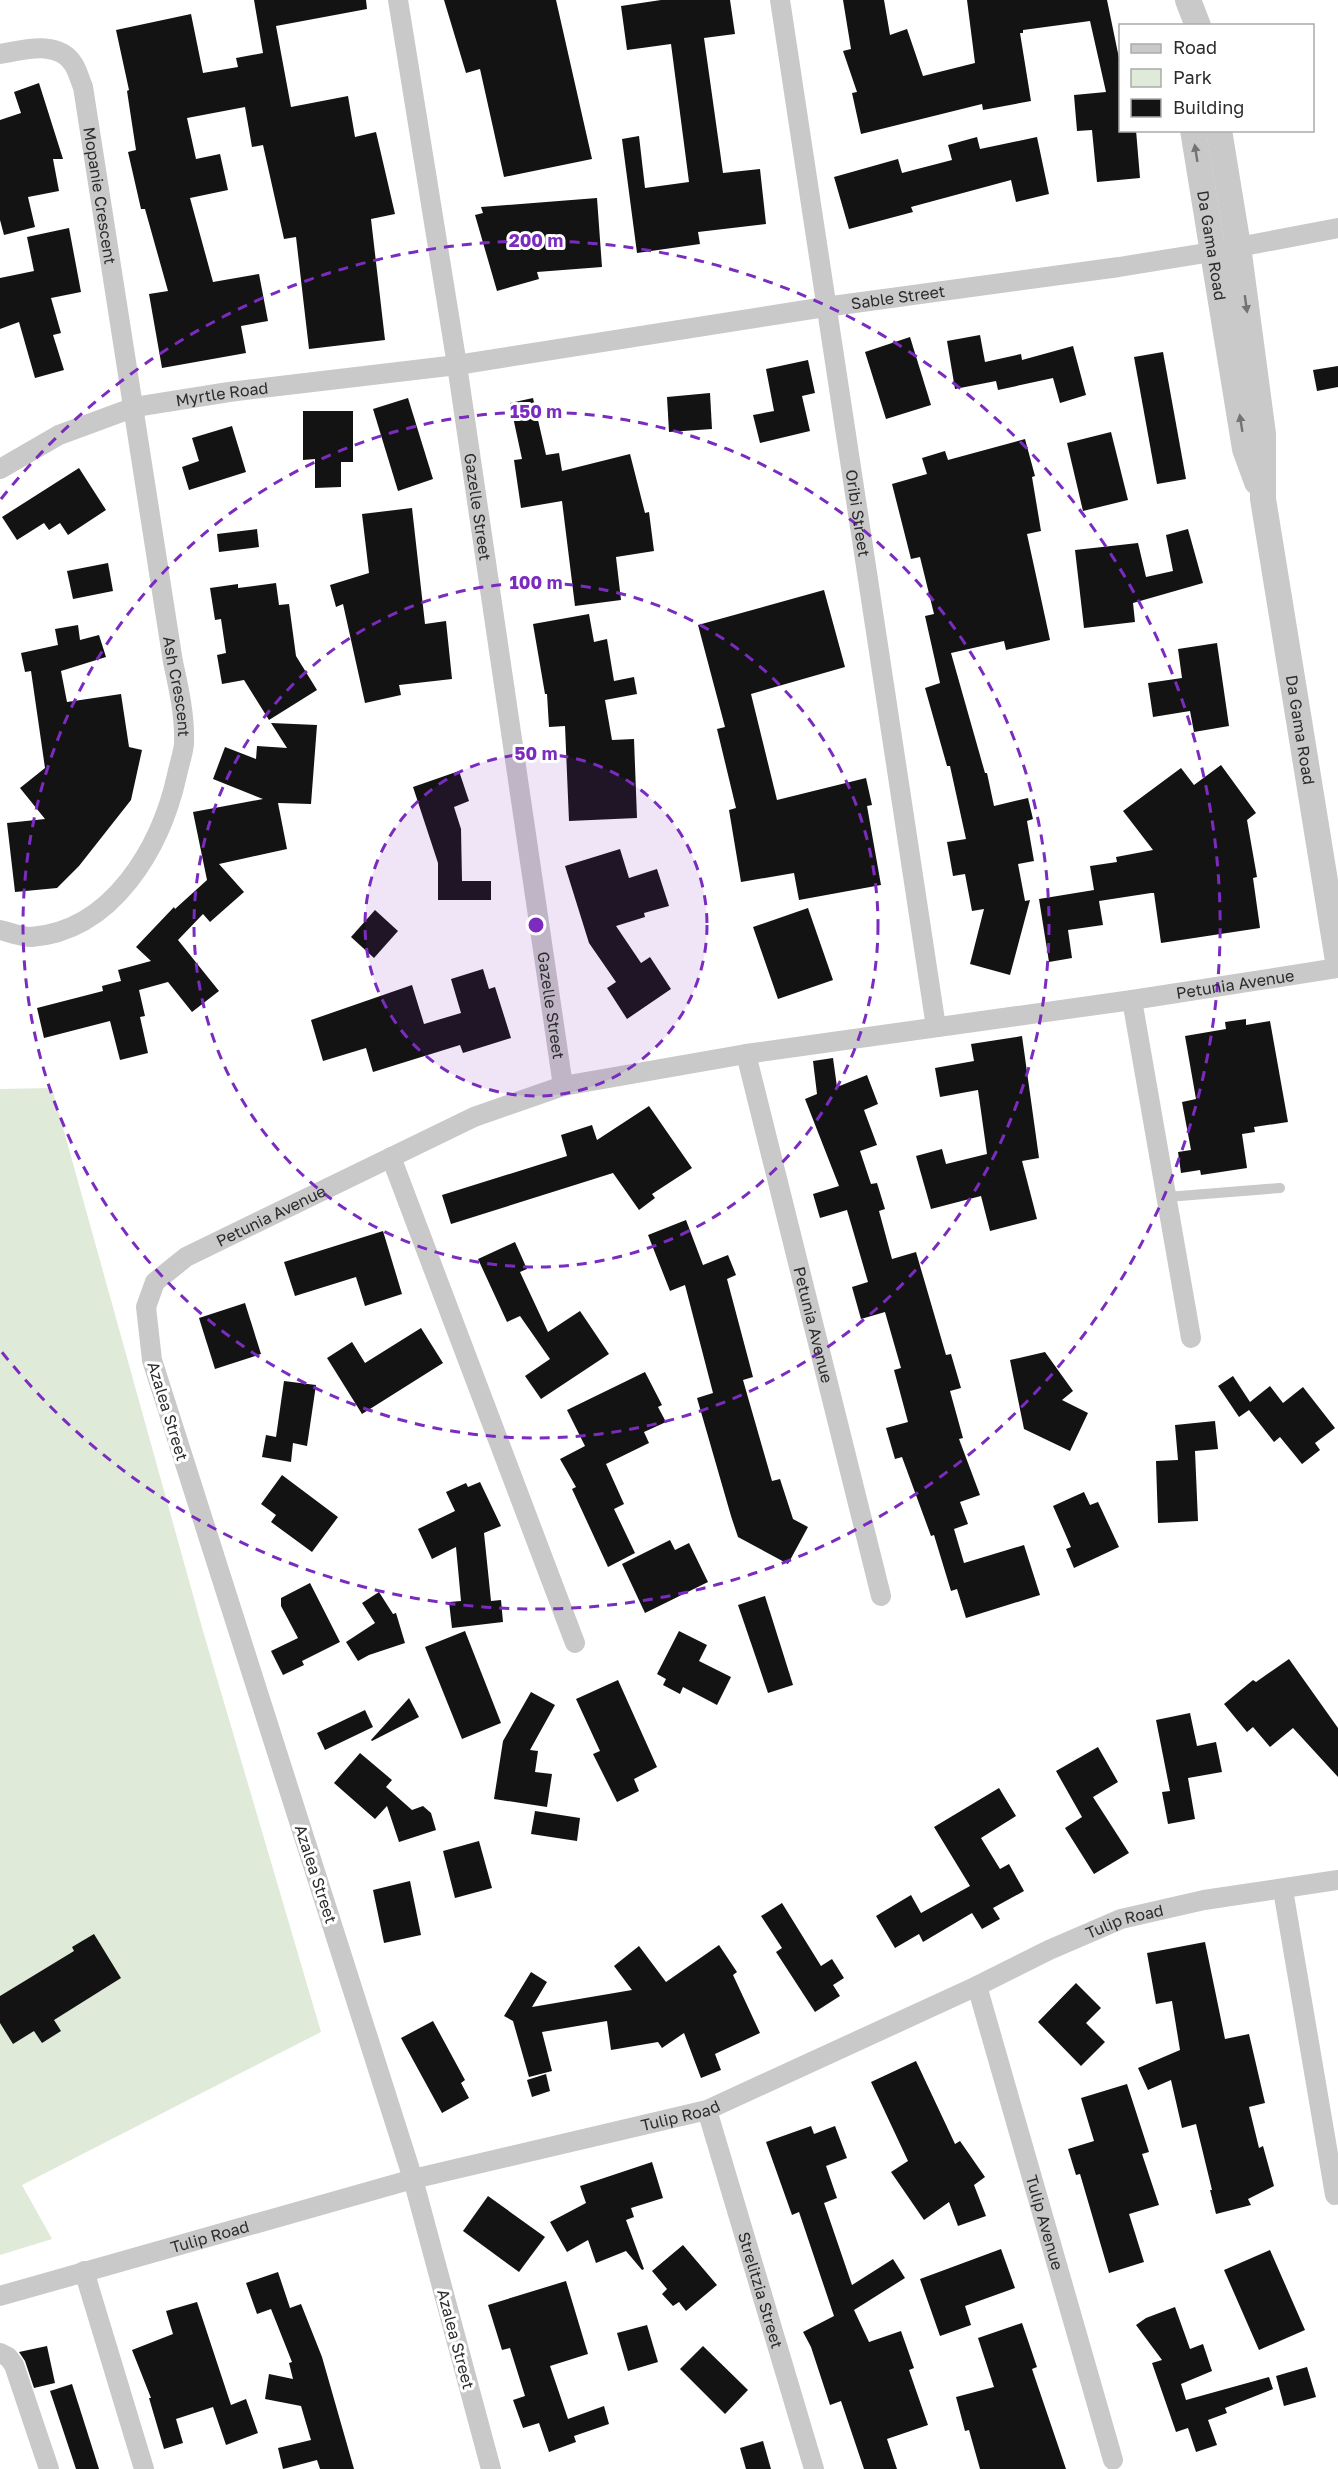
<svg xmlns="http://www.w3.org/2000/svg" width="1338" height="2469" font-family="'Golos Text',sans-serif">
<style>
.green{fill:#dfead9}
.building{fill:#131313}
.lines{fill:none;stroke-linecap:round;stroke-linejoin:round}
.service{stroke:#c9c9c9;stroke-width:10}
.minor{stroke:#c9c9c9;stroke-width:20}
.tertiary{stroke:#c9c9c9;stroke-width:26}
.oneway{fill:#737373}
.ring{fill:none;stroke:#7b2cbf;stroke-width:3;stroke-dasharray:10 8}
.labels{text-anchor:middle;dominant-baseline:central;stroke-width:6;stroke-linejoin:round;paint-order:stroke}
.street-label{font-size:16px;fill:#2c2c2c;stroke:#fff}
.centre{fill:#7b2cbf;stroke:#fff;stroke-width:3}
.ring-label{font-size:18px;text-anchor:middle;font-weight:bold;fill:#7b2cbf;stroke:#fff;stroke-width:6;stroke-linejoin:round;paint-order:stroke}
</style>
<rect width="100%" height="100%" fill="#fff"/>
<path class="green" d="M52,1088L203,1631L321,2032L22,2185L52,2239L0,2255V1089Z"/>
<g class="building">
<path d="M254,0H366L367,9L276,26L291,107L348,96L355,137L376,132L395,214L371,219L385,340L309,349L296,237L284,239L263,145L252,147L245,107L187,118L196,159L220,154L228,190L190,198L213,282L259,274L268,321L241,326L246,353L162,368L149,294L168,291L145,209H141L128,152L136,150L127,91L129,90L116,30L191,14L203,73L238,67L236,58L263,53Z"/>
<path d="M444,0H556L592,159L504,177L480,69L466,73Z"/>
<path d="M661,0H730L735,34L704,38L723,173L760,169L766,224L698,232L700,244L637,253L622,139L639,136L645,188L689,182L671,44L627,50L621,6Z"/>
<path d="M843,0H884L890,35L907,29L923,76L975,63L967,0H1107L1120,63V130H1136L1140,178L1097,182L1092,130L1077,131L1074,95L1106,92L1090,21L1023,30V33H1020L1031,101L983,110L982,104L861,134L852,93L857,92L843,51L851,49Z"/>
<path d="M39,83L63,159H53L59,191L28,197L35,227L4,235L0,220V120L21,113L14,92Z"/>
<path d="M977,137L980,149L1037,137L1049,194L1016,202L1011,180L911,207L913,212L849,229L834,177L898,159L902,173L952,160L948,145Z"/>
<path d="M597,198L602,267L537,272L539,279L497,291L475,215L483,213L481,207Z"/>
<path d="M69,228L81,292L51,298L61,333L53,335L64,370L35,378L19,322L0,329V278L34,271L27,237Z"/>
<path d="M980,335L985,362L1021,354L1022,360L1073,346L1086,395L1060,403L1053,378L998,390L996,381L955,389L947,341Z"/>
<path d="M910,337L931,405L886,419L865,352Z"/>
<path d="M1163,352L1186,479L1157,484L1134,357Z"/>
<path d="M808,360L815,393L802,396L810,431L760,443L753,415L774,411L766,369Z"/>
<path d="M1338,366V387L1317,391L1313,370Z"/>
<path d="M710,393L712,429L669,432L667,397Z"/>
<path d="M408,398L433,479L398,491L373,409Z"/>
<path d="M533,398L546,455L559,453L562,471L630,454L645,513L649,512L654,551L616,557L621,600L575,606L562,501L521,508L514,460L522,459L510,403Z"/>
<path d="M303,411H353V462H341V487L315,488V459L303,460Z"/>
<path d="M232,426L246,472L189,490L182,467L199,461L192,438Z"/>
<path d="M1111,432L1128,500L1083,511L1067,443Z"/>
<path d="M1025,439L1035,476L1032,477L1041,531L1027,534L1050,640L1006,650L1004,641L951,653L985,773H987L994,806L1028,798L1033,819L1027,821L1034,861L1018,864L1025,901L1030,900L1010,975L970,964L984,909L972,911L965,874L953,876L947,842L966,839L950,766H947L925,688L940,683L925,616L934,614L920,557L911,559L892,484L927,474L922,458L945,451L948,460Z"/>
<path d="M79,468L106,510L68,535L60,523L49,530L44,523L17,540L2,517Z"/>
<path d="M412,508L425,624L446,621L452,679L399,685L401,695L365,703L343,604L336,607L330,585L369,573L362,514Z"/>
<path d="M257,529L259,547L219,552L217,534Z"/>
<path d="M1188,529L1203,583L1133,603L1135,622L1084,628L1075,550L1138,543L1146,577L1173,571L1166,535Z"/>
<path d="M108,563L113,591L73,599L67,571Z"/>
<path d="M276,583L279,605L289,604L296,656L317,690L269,720L244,680L222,684L217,655L226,653L221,619L215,620L210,588L238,584V588Z"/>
<path d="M824,590L845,667L751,694L777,800L866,778L872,805L867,806L881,885L799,900L794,873L741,882L729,810L736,808L717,729L725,727L698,625Z"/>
<path d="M589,614L594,642L607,639L614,681L634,677L637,694L605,700L612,740L634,739L637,818L569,821L565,726L549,727L547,694H545L533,624Z"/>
<path d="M78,625L80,640L99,635L106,657L61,671L67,702L121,694L129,747L142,750L131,800L79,866L57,888L15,892L7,823L45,819L20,788L45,768L31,671L25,672L21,653L58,645L55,629Z"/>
<path d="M1217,643L1229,726L1194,732L1190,711L1153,717L1148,683L1182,678L1178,649Z"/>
<path d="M271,723L317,725L311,804L278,803L287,849L219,864L244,892L210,922L203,914L178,940L219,991L192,1012L168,982L139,990L145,1016L140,1017L148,1053L120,1060L110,1021L44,1038L37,1008L103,991L102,986L121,981L118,970L151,961L136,947L174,907L175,909L207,880L193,812L263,799L213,779L225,747L256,759L257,746L287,748Z"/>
<path d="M1221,765L1256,813L1247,820L1257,877L1253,878L1260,928L1161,943L1154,893H1151L1099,901L1103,925L1068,930L1072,958L1049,962L1039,899L1094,890L1090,866L1117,862L1116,857L1153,850L1123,811L1181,768L1194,785Z"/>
<path d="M459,771L469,801L454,807L461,829L462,881H491V900H438V863L413,787Z"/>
<path d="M620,849L629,878L657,869L669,906L644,913L645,917L616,926L641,963L650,957L671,989L627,1019L607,988L616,982L589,943L565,866Z"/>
<path d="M808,908L833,980L778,999L753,927Z"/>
<path d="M375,910L398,931L374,958L351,937Z"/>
<path d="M483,969L489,989L495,987L511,1038L463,1053L460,1045L373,1072L366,1048L323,1061L311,1020L412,985L424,1024L461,1013L451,979Z"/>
<path d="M1246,1019V1025L1270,1021L1288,1122L1254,1127L1255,1132L1242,1134L1247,1168L1201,1175L1200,1170L1181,1173L1178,1152L1191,1150L1182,1102L1196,1099L1185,1036L1226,1029L1225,1022Z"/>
<path d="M1022,1036L1039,1158L1022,1161L1037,1219L990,1231L981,1196L931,1209L916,1156L942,1149L946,1164L987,1154L978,1090L940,1097L935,1068L974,1061L971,1044Z"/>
<path d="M833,1058L837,1087L867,1075L878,1104L864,1110L877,1145L860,1151L871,1184L877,1183L885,1209L879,1211L892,1259L916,1252L946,1355L951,1354L961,1388L950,1391L963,1438L959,1439L980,1495L960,1502L968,1524L954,1529L964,1563L1024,1545L1040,1595L966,1618L957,1589L951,1591L934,1535L931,1536L902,1457L895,1459L886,1428L908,1422L894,1370L901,1368L885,1312L861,1319L852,1287L868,1282L847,1210L820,1218L813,1194L839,1186L805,1099L817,1094L813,1061Z"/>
<path d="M649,1106L692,1168L652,1194L655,1198L639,1210L613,1173L451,1224L442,1195L567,1156L561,1135L592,1125L597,1140Z"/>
<path d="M686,1220L703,1265L728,1255L736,1275L727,1279L753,1377L743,1380L772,1481L780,1479L793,1519L808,1527L788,1564L738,1537L731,1516L697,1398L713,1393L685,1285L670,1291L648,1235Z"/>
<path d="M383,1231L402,1294L365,1306L356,1277L295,1296L284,1262Z"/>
<path d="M515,1242L527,1269L520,1272L548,1332L580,1311L609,1354L541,1399L525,1376L550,1359L520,1316L507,1322L478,1259Z"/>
<path d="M245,1303L261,1354L215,1369L199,1318Z"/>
<path d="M421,1328L443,1363L362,1414L327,1358L352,1342L365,1363Z"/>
<path d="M1045,1352L1073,1391L1062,1400L1088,1413L1070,1451L1024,1429L1010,1360Z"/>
<path d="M645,1372L662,1405L658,1407L666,1422L644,1432L649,1443L606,1464L624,1504L614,1509L635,1553L608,1567L572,1489L576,1487L560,1459L585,1446L567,1410Z"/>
<path d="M1233,1376L1250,1402L1270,1386L1283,1403L1303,1387L1335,1428L1315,1443L1320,1450L1302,1464L1280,1437L1274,1442L1249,1410L1239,1417L1218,1386Z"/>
<path d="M284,1381L316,1385L307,1446L293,1443L291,1462L262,1457L266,1435L276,1437Z"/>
<path d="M1215,1421L1218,1449L1195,1451L1198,1521L1158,1523L1156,1461L1178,1460L1175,1425Z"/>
<path d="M282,1475L338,1517L312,1552L271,1522L276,1515L261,1504Z"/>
<path d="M480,1482L501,1526L484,1533L491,1601L501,1600L503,1622L452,1628L449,1602L461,1601L456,1547L432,1559L418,1529L455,1511L446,1492L466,1483L468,1487Z"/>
<path d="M1084,1492L1090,1505L1098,1502L1119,1547L1074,1568L1066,1549L1071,1547L1053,1506Z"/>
<path d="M670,1540L675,1550L689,1543L708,1582L645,1613L622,1564Z"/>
<path d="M310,1583L340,1642L302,1661L304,1665L283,1675L271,1651L298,1638L281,1606V1598Z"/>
<path d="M379,1592L393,1614L396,1613L405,1643L369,1655L358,1661L346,1642L375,1623L362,1603Z"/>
<path d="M765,1596L793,1685L768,1693L738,1605Z"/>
<path d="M465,1631L501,1723L462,1739L425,1647Z"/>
<path d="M679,1631L707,1645L699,1661L731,1677L717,1705L683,1687L680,1694L663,1685L666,1679L657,1674Z"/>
<path d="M1289,1659L1338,1728V1777L1293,1728L1270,1747L1253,1727L1247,1732L1224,1704L1253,1680L1256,1682Z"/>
<path d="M618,1680L657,1767L634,1779L639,1791L617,1802L593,1754L600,1751L576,1699Z"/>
<path d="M531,1692L555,1705L530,1750L538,1751L535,1772L552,1774L547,1807L494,1799L503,1741Z"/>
<path d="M409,1698L419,1717L372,1741L371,1740Z"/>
<path d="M365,1710L373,1727L325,1750L317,1733Z"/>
<path d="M1190,1713L1197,1746L1216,1742L1222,1772L1188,1778L1195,1819L1168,1824L1162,1792L1170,1791L1156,1720Z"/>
<path d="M1098,1747L1118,1782L1093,1797L1129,1853L1094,1874L1065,1828L1082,1817L1056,1771Z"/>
<path d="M360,1753L392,1780L386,1787L412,1810L423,1806L431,1813L436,1830L399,1842L387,1806L375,1819L334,1783Z"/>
<path d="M999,1788L1016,1816L981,1838L1000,1869L1009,1864L1024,1891L993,1908L1000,1919L982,1929L972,1913L923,1942L919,1934L895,1948L876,1916L911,1895L921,1913L970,1886L934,1827Z"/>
<path d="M535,1811L580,1818L577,1841L531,1834Z"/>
<path d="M479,1841L492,1888L455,1898L443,1851Z"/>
<path d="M410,1881L421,1935L384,1943L373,1890Z"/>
<path d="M782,1903L821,1966L832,1959L844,1978L833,1985L840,1996L815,2012L776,1952L782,1948L761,1916Z"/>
<path d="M94,1934L121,1978L54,2020L61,2031L42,2043L34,2031L13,2044L0,2023V1996L74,1951L72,1947Z"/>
<path d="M1205,1942L1225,2039L1249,2034L1265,2103L1249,2107L1259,2148L1263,2146L1274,2186L1248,2199L1251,2205L1216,2214L1210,2190H1212L1196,2124L1182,2128L1171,2080L1148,2090L1138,2068L1180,2050L1172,2001L1156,2004L1147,1953Z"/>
<path d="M719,1945L737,1972L733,1975L760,2033L715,2054L721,2070L701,2078L684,2033L662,2048L658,2042L611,2050L607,2021L542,2032L552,2071L529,2077L513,2021L504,2016L531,1972L547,1982L532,2007L632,1990L614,1966L639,1946L666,1982Z"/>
<path d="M1076,1983L1101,2008L1086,2023L1105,2042L1081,2066L1038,2022Z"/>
<path d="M433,2021L465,2080L461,2083L469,2098L442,2113L401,2038Z"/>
<path d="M916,2061L955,2144L960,2141L985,2177L974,2185L986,2216L958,2226L949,2202L924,2220L891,2172L908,2161L871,2082Z"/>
<path d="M546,2074L550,2091L532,2097L527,2080Z"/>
<path d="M1127,2084L1149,2152L1142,2154L1159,2205L1129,2214L1144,2262L1109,2273L1080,2174L1076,2175L1068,2149L1094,2141L1081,2098Z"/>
<path d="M811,2126L814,2134L835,2126L847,2158L826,2166L837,2198L824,2203L852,2285L893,2259L905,2278L854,2310L869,2342L901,2331L914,2368L909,2370L928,2425L887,2439L897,2469H864L841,2401L830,2405L811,2347L803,2332L834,2316L799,2212L792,2215L766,2142Z"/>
<path d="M652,2162L663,2198L631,2208L634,2217L626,2220L644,2269L642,2270L626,2251L596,2263L588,2240L567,2252L550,2222L586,2203L580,2186Z"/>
<path d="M488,2196L545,2237L519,2272L463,2231Z"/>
<path d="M683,2245L717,2285L686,2311L679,2302L673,2306L662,2294L667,2289L652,2271Z"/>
<path d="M1001,2249L1015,2288L965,2306L971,2325L940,2336L920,2279Z"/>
<path d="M1270,2250L1305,2330L1259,2350L1224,2270Z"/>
<path d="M278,2272L290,2308L301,2304L322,2357L354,2469H320L317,2460L283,2469L278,2448L311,2440L301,2406L265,2399L269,2374L293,2379L289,2363L292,2362L271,2309L257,2314L246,2283Z"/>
<path d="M566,2281L588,2354L550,2366L568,2419L604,2406L609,2424L574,2436L576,2442L549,2452L539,2423L523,2428L513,2400L525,2396L510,2348L502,2350L488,2305Z"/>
<path d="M197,2302L231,2405L246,2399L258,2433L226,2445L213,2407L176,2419L183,2443L164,2449L149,2398H151L132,2350L173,2334L166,2311Z"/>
<path d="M1175,2307L1190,2349L1203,2344L1212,2371L1181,2384L1186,2400L1269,2377L1273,2389L1225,2408L1227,2413L1208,2420L1217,2445L1196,2452L1188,2428L1176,2432L1152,2363L1162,2360L1136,2325L1146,2318Z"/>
<path d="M1022,2323L1037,2367L1032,2369L1066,2469H980L969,2430L965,2431L956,2397L994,2387L978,2338Z"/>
<path d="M647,2325L658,2362L628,2371L617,2333Z"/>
<path d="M47,2346L55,2383L34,2388L25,2361L19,2352Z"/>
<path d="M703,2346L748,2390L725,2414L680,2369Z"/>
<path d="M1307,2367L1316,2397L1284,2406L1276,2376Z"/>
<path d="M72,2384L99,2469H76L50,2391Z"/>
<path d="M763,2441L771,2469H746L740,2448Z"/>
</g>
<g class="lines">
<path class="service" d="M1167,1197L1280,1188"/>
<g class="minor">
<path id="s1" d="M398,0L457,365L563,1086"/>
<path id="s2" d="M780,0L936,1027"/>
<path id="s3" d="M0,54C23,50 59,39 74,65C78,72 80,80 83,87L173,662C179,689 185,716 184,744C183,754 179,765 177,775C161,847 113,931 31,937C21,937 9,932 0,930"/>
<path id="s4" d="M0,469L59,435L135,407L229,392L457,365L825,307L1119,267L1212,252L1338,228"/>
<path d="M1132,1000L1191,1338"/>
<path id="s5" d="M746,1054L881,1596"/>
<path d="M391,1157L575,1643"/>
<path d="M1283,1890L1335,2195"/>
<path id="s6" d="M977,1986L1113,2460"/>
<path id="s7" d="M707,2110L814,2469"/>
<path d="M84,2271L144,2469"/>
<path id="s8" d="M0,2296L413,2179L707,2110L977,1986L1049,1950L1121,1919L1204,1900L1338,1880"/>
<path d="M0,2353L8,2357L14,2365L49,2469"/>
<path id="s9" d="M491,2469L413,2179L152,1360L146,1307L155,1282L186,1257L474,1117L563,1086L746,1054L1132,1000L1338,968"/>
</g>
<g class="tertiary">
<path d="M1188,0L1198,26"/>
<path id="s10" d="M1193,130L1245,449L1257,482"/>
<path id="s11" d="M1219,130L1238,246L1263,434V499L1338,961"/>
</g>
</g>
<defs><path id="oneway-solid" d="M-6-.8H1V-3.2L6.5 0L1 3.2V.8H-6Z" transform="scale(1.5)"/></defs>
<g class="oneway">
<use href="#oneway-solid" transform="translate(1196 153) rotate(-99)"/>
<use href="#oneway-solid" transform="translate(1246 304) rotate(82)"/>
<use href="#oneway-solid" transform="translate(1241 423) rotate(-99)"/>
</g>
<circle cx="536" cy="925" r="171" fill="#7b2cbf" fill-opacity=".12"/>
<g class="ring">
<circle cx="536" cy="925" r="171"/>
<circle cx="536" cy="925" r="342"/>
<circle cx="536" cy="925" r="513"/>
<path d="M1 499A684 684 0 1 1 1 1351"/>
</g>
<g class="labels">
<g class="street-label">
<text stroke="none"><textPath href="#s3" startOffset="214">Mopanie Crescent</textPath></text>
<text stroke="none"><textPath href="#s10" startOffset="117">Da Gama Road</textPath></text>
<text stroke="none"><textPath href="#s4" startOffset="920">Sable Street</textPath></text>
<text stroke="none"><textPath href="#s4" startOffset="237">Myrtle Road</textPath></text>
<text stroke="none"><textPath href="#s1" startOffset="513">Gazelle Street</textPath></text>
<text stroke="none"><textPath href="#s2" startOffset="519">Oribi Street</textPath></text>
<text stroke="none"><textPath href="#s3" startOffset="711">Ash Crescent</textPath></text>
<text stroke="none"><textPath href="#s11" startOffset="606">Da Gama Road</textPath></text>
<text stroke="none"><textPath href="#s9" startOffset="2374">Petunia Avenue</textPath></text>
<text stroke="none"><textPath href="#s1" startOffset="1017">Gazelle Street</textPath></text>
<text stroke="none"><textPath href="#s9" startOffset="1374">Petunia Avenue</textPath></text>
<text stroke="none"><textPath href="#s5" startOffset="279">Petunia Avenue</textPath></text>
<text transform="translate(168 1411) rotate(73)">Azalea Street</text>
<text transform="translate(316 1874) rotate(72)">Azalea Street</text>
<text stroke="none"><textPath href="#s8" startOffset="1190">Tulip Road</textPath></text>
<text stroke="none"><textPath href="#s8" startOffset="704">Tulip Road</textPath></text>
<text stroke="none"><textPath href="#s6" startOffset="246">Tulip Avenue</textPath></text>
<text stroke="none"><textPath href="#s8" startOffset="218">Tulip Road</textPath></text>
<text stroke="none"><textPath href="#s7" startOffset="188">Strelitzia Street</textPath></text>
<text transform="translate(456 2339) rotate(75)">Azalea Street</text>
</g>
</g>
<circle cx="536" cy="925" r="9" class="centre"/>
<g class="ring-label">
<text x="536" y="247">200 m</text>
<text x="536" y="418">150 m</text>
<text x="536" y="589">100 m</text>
<text x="536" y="760">50 m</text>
</g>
<rect x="1119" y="24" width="195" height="108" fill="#ffffff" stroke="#ababab" stroke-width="1.5"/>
<rect x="1131" y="44" width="30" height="9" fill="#c9c9c9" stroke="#ababab" stroke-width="1.5"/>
<text x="1173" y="54" font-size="18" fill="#2c2c2c">Road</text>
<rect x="1131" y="69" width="30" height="18" fill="#dfead9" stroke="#ababab" stroke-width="1.5"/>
<text x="1173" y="84" font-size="18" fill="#2c2c2c">Park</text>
<rect x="1131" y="99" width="30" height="18" fill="#131313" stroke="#ababab" stroke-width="1.5"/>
<text x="1173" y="114" font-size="18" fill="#2c2c2c">Building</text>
</svg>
